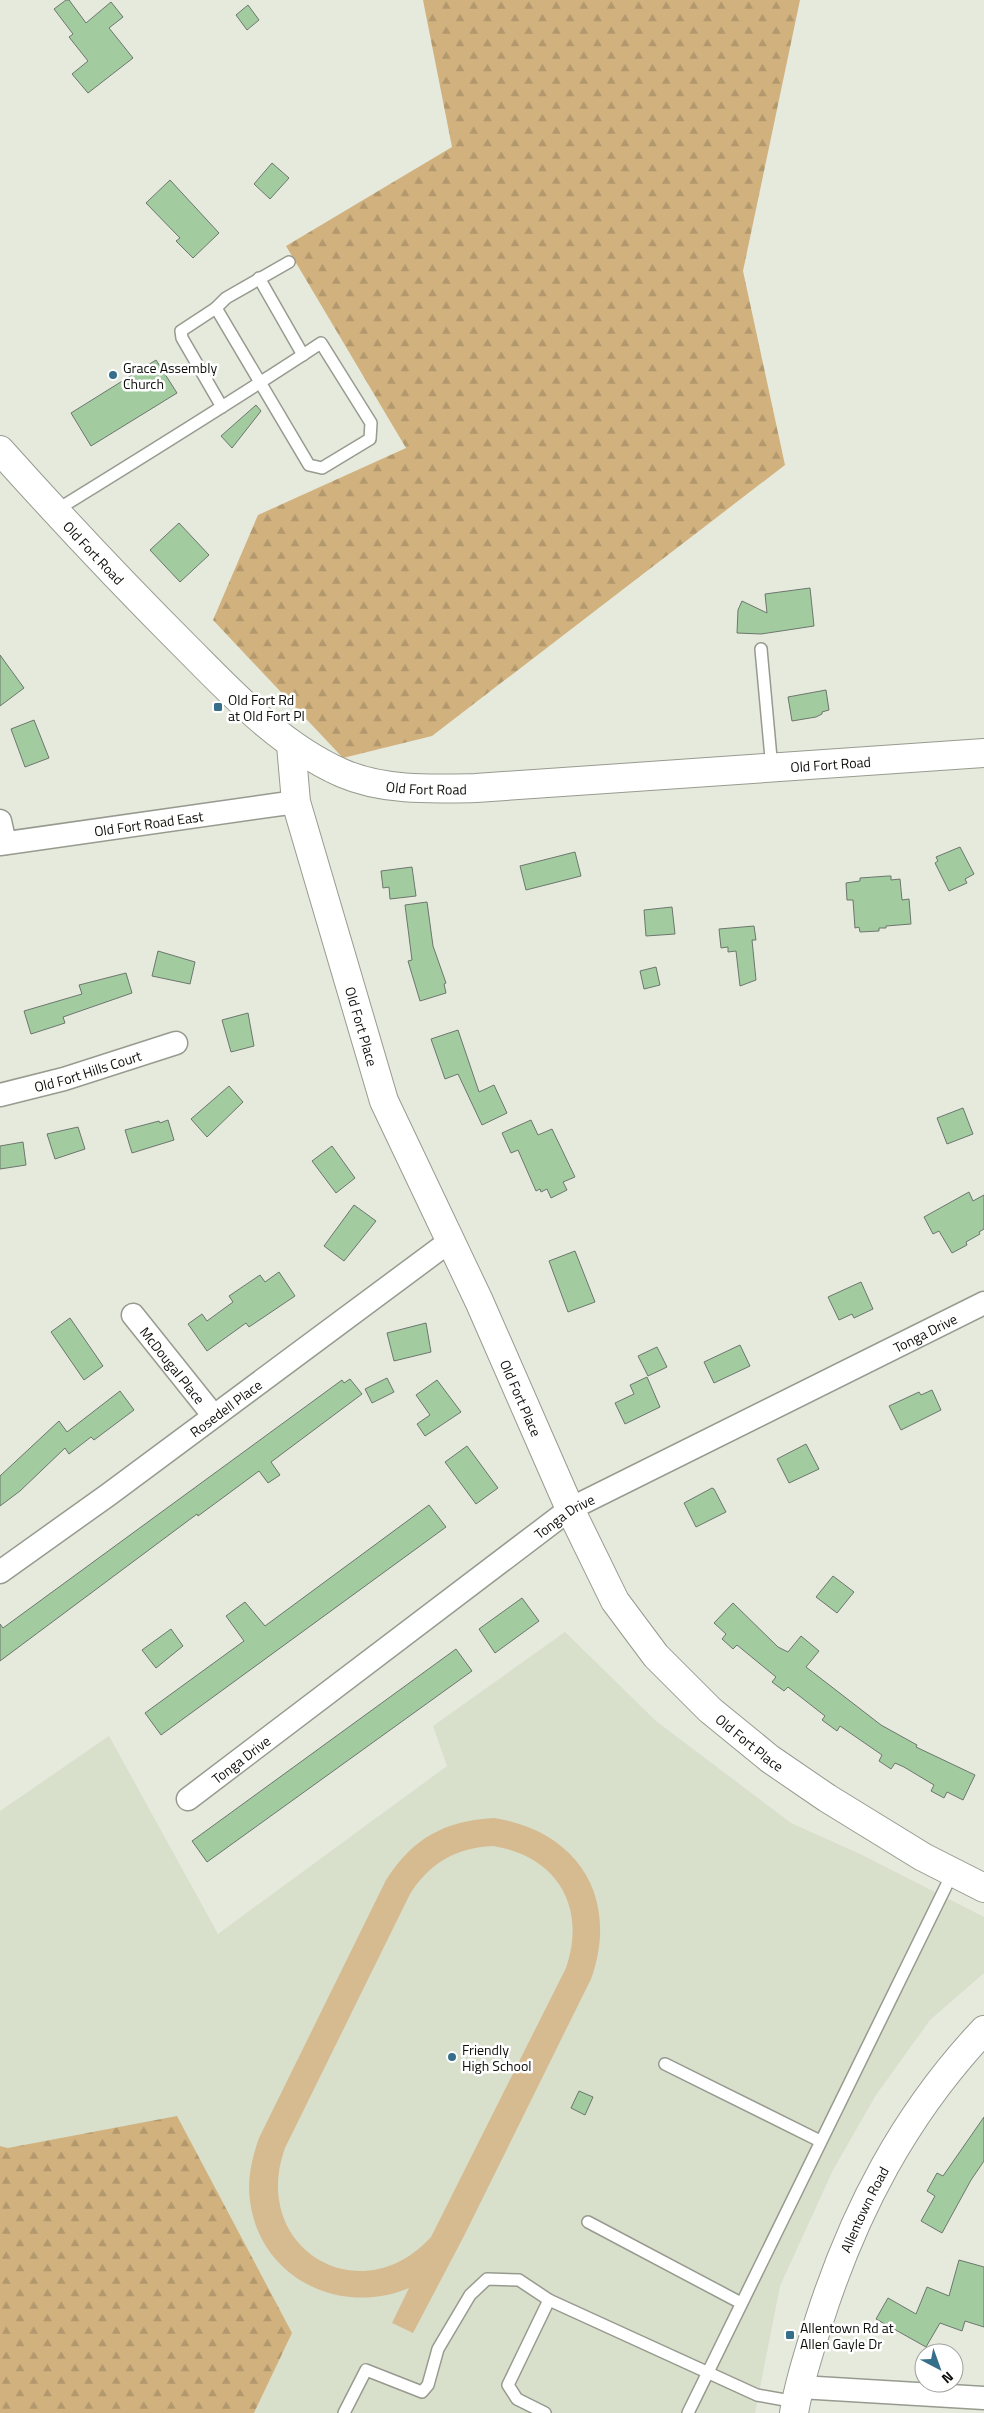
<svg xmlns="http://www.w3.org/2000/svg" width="984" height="2413" font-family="'Titillium Web',sans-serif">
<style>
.built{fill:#d8dfcb}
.forest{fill:url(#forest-firs)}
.park{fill:#d6bb91;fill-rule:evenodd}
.building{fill:#a2cca0;stroke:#6d766d}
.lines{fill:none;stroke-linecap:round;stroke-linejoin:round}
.service-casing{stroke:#979b8f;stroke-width:14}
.minor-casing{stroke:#979b8f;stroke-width:25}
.tertiary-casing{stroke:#979b8f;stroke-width:30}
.secondary-casing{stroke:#979b8f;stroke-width:30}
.service{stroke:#fff;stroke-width:11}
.minor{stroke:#fff;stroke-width:22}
.tertiary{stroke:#fff;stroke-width:28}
.secondary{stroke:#fff;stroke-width:28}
.poi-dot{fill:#366f89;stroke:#fff;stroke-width:2}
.labels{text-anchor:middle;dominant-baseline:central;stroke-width:5;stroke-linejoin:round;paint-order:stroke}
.poi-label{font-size:14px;fill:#0e0f0b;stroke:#fff;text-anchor:start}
.street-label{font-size:14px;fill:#0e0f0b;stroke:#fff}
</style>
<defs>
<pattern id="forest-firs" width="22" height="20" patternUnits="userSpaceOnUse" patternTransform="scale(1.25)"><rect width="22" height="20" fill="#d1b27f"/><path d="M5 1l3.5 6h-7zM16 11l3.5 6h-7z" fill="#b2986c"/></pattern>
</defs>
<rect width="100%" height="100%" fill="#e5eadd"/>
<path class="built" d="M565,1632L656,1721L791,1823L860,1854L984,1917V1973L930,2020L876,2095L833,2170L780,2286L755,2413H254L292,2333L8,2148L0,2146V1811L109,1736L218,1934L447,1766L433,1726Z"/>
<g class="forest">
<path d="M423,0H800L743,271L785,465L432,736L343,758L213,620L258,515L406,448L286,246L452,147Z"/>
<path d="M177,2116L292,2333L254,2413H0V2146L8,2148Z"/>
</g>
<path class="park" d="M494,1818C578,1831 620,1898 591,1979L464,2236L413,2333L392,2323L409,2288C340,2317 260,2278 250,2201C247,2179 252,2158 259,2138L386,1880C413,1838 444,1821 494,1818ZM493,1846C557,1856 587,1907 566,1968L431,2237C360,2315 249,2248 285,2148L410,1894C430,1863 455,1848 493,1846Z"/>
<g class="building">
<path d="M66,0H69L86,23L111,2L123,17L109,28L133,58L88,93L72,74L88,61L69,37L73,34L54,9Z"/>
<path d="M248,5L259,20L247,30L236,15Z"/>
<path d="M272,163L289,178L270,199L254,184Z"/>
<path d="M170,180L219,233L193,258L176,241L180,238L146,203Z"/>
<path d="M156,360L177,393L91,446L71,413Z"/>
<path d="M256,405L261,411L232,448L221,436Z"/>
<path d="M179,523L209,555L180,582L150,550Z"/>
<path d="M810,588L814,626L761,634L737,633L738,610L742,601L767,613L765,594Z"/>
<path d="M0,655L24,688L0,706Z"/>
<path d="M826,690L829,710L822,712V714L816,717L792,721L788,697Z"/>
<path d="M34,720L49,758L25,767L11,729Z"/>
<path d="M960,847L974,874L965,879L967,883L949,891L935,863L938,861L936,857Z"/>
<path d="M575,852L581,876L526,890L520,866Z"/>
<path d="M412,867L416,896L390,899L389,887L383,888L381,871Z"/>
<path d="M888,876H891V880L900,879L902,900L909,899L911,924L886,926V928H879V931L860,932L859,927L855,928L853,900H847L846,883L860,881V878Z"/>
<path d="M427,902L433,946L446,983L444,984L446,993L420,1001L408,961L412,960L405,905Z"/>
<path d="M672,907L675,934L646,936L644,910Z"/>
<path d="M754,926L756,940H752L756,980L740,986L736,951L728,952V947L721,948L719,929Z"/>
<path d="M158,951L195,962L190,984L152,976Z"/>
<path d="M656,967L660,985L644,989L640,971Z"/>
<path d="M126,973L132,993L63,1017L65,1023L31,1034L24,1011L82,994L79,985Z"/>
<path d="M248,1013L254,1046L231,1052L222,1020Z"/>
<path d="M458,1030L479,1092L494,1085L507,1113L482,1125L458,1074L445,1079L431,1039Z"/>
<path d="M229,1086L243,1102L207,1137L191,1119Z"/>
<path d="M963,1108L973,1134L947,1144L937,1118Z"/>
<path d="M168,1120L174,1140L132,1153L125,1130L159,1121L160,1123Z"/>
<path d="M531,1120L538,1135L552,1129L575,1177L563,1182L567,1190L551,1198L547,1189L541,1192L540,1189L536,1191L518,1150L511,1153L502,1133Z"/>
<path d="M78,1127L85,1149L55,1159L47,1134Z"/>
<path d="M23,1142L26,1165L0,1169V1146Z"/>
<path d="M332,1146L355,1178L336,1193L312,1161Z"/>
<path d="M969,1192L973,1201L984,1195V1229L979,1232L980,1234L966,1242L967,1245L952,1253L939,1231L933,1234L924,1217Z"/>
<path d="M354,1205L376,1221L344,1261L324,1246Z"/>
<path d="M575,1251L595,1302L568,1312L549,1261Z"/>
<path d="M279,1272L295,1296L249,1327L246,1323L207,1351L188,1324L202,1314L207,1321L233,1302L229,1296L260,1275L265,1282Z"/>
<path d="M861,1282L873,1309L854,1318L852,1314L839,1320L828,1297Z"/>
<path d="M70,1318L103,1366L84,1380L51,1332Z"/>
<path d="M426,1323L431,1352L394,1361L387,1333Z"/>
<path d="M740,1345L750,1366L714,1383L704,1362Z"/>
<path d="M657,1347L667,1367L648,1376L638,1356Z"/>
<path d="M647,1377L660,1407L625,1424L615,1403L634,1394L630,1385Z"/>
<path d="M387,1378L394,1392L372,1403L365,1389Z"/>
<path d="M350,1379L362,1394L271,1462L280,1475L268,1483L259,1471L198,1516L197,1514L0,1661V1624L3,1628L342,1380L344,1383Z"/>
<path d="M437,1380L461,1412L425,1436L417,1424L430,1415L416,1395Z"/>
<path d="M932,1390L941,1410L901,1430L889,1406L919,1392L921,1395Z"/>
<path d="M120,1391L134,1410L94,1440L91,1437L69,1454L65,1448L20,1491L0,1506V1476L59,1421L67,1432Z"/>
<path d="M806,1444L819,1469L789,1483L777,1459Z"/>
<path d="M467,1446L498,1488L476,1504L445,1462Z"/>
<path d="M712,1488L714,1489L726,1512L696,1527L684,1503Z"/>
<path d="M429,1505L446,1527L161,1735L145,1713L244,1641L226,1616L245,1602L265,1626Z"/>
<path d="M833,1576L854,1592L837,1613L816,1597Z"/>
<path d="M522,1598L539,1621L495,1653L479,1629Z"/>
<path d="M733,1603L778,1647L788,1652L801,1636L819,1651L806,1667L881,1725L917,1745L916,1747L975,1775L963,1800L947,1792L944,1798L931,1791L934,1785L904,1767L895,1763L891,1769L879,1761L882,1755L840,1726L837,1731L822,1720L825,1716L788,1687L784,1691L772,1682L776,1677L737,1645L733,1649L722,1639L726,1634L714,1623Z"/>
<path d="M171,1629L183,1646L156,1668L142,1650Z"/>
<path d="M456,1649L472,1671L207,1862L192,1841Z"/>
<path d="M579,2091L593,2097L585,2115L571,2108Z"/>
<path d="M984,2117V2161L971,2180L942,2233L921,2221L935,2196L927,2191L937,2173L943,2176Z"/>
<path d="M959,2260L984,2267V2327L965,2321L962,2331L940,2323L926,2347L876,2319L888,2298L916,2314L927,2287L949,2296Z"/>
</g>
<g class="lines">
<defs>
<g id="service">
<path d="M259,278L303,355"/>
<path d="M216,308L181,331L182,338L222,407"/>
<path d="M55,511C144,456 233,401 321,343L371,423L370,439L322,468L309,465L216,308L226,298L289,262"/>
<path d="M761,649L772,769"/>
<path d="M665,2064L820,2141"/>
<path d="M588,2222L741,2303"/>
<path d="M344,2413L366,2370L422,2392L428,2385L438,2349L470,2295L487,2279L519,2280L549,2300L757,2395L796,2402"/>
<path d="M545,2413L517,2399L508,2385L549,2300"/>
<path d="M688,2413L953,1872"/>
</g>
<g id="minor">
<path d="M0,821L5,843"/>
<path id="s1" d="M0,844L296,802"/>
<path id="s2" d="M0,1095L64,1079L176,1043"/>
<path id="s3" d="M133,1315L213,1415"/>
<path id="s4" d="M0,1572L108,1495L450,1241"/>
<path id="s5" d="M188,1799L570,1509L984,1303"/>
<path d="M800,2387L984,2398"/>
</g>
<g id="tertiary">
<path id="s6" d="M291,745L296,802L384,1101L479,1301L570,1509L615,1601L656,1656L710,1710L770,1759L827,1798L923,1857L984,1888"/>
</g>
<g id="secondary">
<path id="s7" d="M0,450C60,517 121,582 184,645C232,693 279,745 342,773C383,791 432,789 476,788L984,753"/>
<path id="s8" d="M794,2413C799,2382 809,2351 819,2321C854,2211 905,2114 984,2030"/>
</g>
</defs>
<use href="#service" class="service-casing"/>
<use href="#minor" class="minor-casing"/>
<use href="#tertiary" class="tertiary-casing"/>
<use href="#secondary" class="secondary-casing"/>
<use href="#service" class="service"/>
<use href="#minor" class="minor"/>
<use href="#tertiary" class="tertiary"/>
<use href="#secondary" class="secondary"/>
</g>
<g class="poi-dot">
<circle cx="113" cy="375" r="5"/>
<rect x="213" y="702" width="10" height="10" rx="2.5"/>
<circle cx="452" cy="2057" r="5"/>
<rect x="785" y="2330" width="10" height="10" rx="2.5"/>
</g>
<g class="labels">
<g class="poi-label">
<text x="123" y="367">Grace Assembly<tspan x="123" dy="16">Church</tspan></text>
<text x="228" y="699">Old Fort Rd<tspan x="228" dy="16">at Old Fort Pl</tspan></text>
<text x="462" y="2049">Friendly<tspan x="462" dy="16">High School</tspan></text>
<text x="800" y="2327">Allentown Rd at<tspan x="800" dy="16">Allen Gayle Dr</tspan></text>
</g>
<g class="street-label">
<text stroke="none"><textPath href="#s7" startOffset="139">Old Fort Road</textPath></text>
<text stroke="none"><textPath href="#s7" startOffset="964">Old Fort Road</textPath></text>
<text stroke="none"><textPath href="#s7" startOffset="559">Old Fort Road</textPath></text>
<text stroke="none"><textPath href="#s1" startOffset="150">Old Fort Road East</textPath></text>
<text stroke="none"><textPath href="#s6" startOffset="291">Old Fort Place</textPath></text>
<text stroke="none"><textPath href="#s2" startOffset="91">Old Fort Hills Court</textPath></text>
<text stroke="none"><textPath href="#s5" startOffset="876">Tonga Drive</textPath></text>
<text stroke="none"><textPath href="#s3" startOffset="64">McDougal Place</textPath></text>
<text stroke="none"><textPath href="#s6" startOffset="696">Old Fort Place</textPath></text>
<text stroke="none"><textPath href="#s4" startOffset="279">Rosedell Place</textPath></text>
<text stroke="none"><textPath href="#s5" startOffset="471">Tonga Drive</textPath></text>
<text stroke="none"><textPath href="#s6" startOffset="1116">Old Fort Place</textPath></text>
<text stroke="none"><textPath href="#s5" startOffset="66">Tonga Drive</textPath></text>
<text stroke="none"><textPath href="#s8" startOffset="216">Allentown Road</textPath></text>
</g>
</g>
<g transform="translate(939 2368) rotate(139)"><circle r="24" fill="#ffffff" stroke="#9f9f9d"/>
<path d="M0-4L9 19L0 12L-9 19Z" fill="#366f89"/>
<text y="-8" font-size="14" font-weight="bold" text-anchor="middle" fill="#0e0f0b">N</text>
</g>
</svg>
